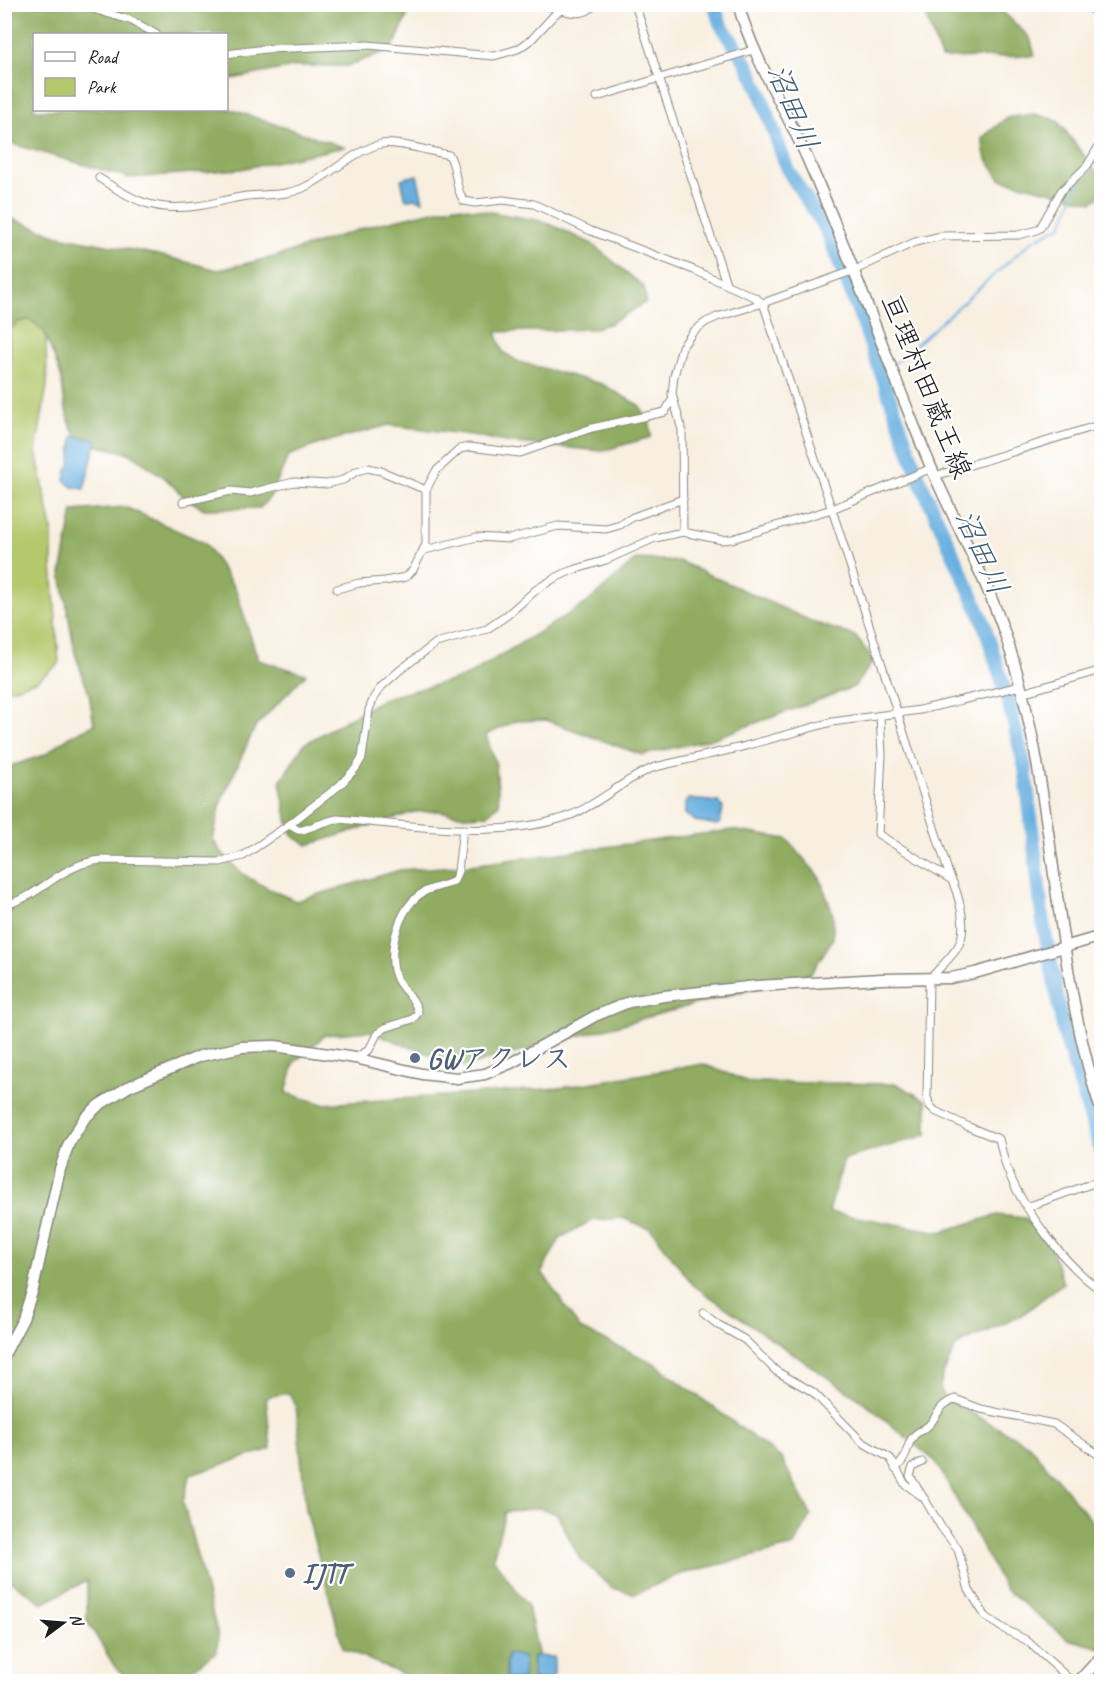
<svg xmlns="http://www.w3.org/2000/svg" width="1106" height="1686" font-family="Caveat,'Klee One',sans-serif">
<style>
.green{fill:#b4c86c;stroke:#687244;stroke-width:1.5}
.forest{fill:#8fac60;stroke:#56643e;stroke-width:1.5}
.water{fill:#68afdf;stroke:#42667e;stroke-width:1.5}
.lines{fill:none;stroke-linecap:round;stroke-linejoin:round}
.stream{stroke:#68afdf;stroke-width:2}
.river{stroke:#68afdf;stroke-width:14}
.street-casing{stroke:#8a867e;stroke-width:9}
.secondary-casing{stroke:#8a867e;stroke-width:13}
.primary-casing{stroke:#8a867e;stroke-width:13}
.street{stroke:#fff;stroke-width:7}
.secondary{stroke:#fff;stroke-width:10}
.primary{stroke:#fff;stroke-width:10}
.service-dot{fill:#5c6f8a;stroke:#fff;stroke-width:2}
.labels{text-anchor:middle;dominant-baseline:central;stroke-width:4.5;stroke-linejoin:round;paint-order:stroke}
.street-label{font-size:28px;fill:#1c1c1c;stroke:#fff}
.service-label{font-size:28px;font-weight:bold;fill:#4e5e75;stroke:#fff;text-anchor:start}
.water-label{font-size:30px;font-style:italic;fill:#3e5e74;stroke:#fff}
</style>
<rect width="100%" height="100%" fill="#fff"/>
<filter id="ink" filterUnits="userSpaceOnUse"><feTurbulence type="fractalNoise" baseFrequency=".0167" numOctaves="2"/><feDisplacementMap in="SourceGraphic" scale="12" xChannelSelector="R" yChannelSelector="G"/><feConvolveMatrix kernelMatrix="1 2 1 2 8 2 1 2 1" color-interpolation-filters="sRGB"/></filter>
<filter id="wash" filterUnits="userSpaceOnUse"><feTurbulence type="fractalNoise" baseFrequency=".008" numOctaves="4" result="noise"/><feDisplacementMap in="SourceGraphic" scale="24" xChannelSelector="R" yChannelSelector="G"/><feGaussianBlur stdDeviation="1.35" result="paint"/><feColorMatrix in="noise" values="0 0 0 0 0 0 0 0 0 0 0 0 0 0 0 0 0 1.4 0 .05"/><feComposite in="paint" operator="in"/></filter>
<g filter="url(#wash)">
<rect width="100%" height="100%" fill="#f8efe0"/>
<path class="green" d="M4,268L45,291L47,385L36,452L52,529V566L59,664L36,681L5,691Z"/>
<g class="forest">
<path d="M412,4L396,42L386,51L369,58L347,66H298L227,80L226,34H34V110L227,108L344,147L241,169L130,178L5,142L4,5Z"/>
<path d="M926,5H996L1030,38L1035,56L941,58L922,6Z"/>
<path d="M1034,114L1057,120L1101,178V196L1092,202L1000,179L985,156L982,138L1006,118Z"/>
<path d="M455,206L543,221L592,244L644,287L646,302L611,323L592,329L496,332L503,352L519,362L602,384L640,406L650,424L651,437L602,451L506,442L472,435L389,425L322,443L288,456L271,496L260,508L204,509L185,498L165,478L129,453L81,442L72,429L65,407L61,376L44,331L30,320L18,322L9,331L10,386L5,391V216L59,236L159,255L218,270L278,256L373,225Z"/>
<path d="M125,507L205,543L236,590L258,660L306,674L255,727L221,802L213,840C238,878 257,883 296,901L400,870L471,865L732,830L787,839L820,878L833,915V939L811,973L464,1067L368,1031L325,1035L294,1063L286,1093L323,1104L559,1088L703,1064L749,1082L897,1084L927,1101V1135L844,1159L829,1212L940,1232L997,1215L1025,1218L1051,1247L1063,1283L1023,1314L956,1346L943,1374L940,1387L943,1397L1029,1445L1101,1532V1648L1068,1639L1005,1589L936,1462L866,1404L693,1285L651,1229L622,1218L591,1221L560,1238L542,1272L580,1329L654,1363L781,1458L811,1515L794,1546L681,1574L635,1594L612,1588L580,1559L557,1514L540,1508L505,1512L493,1558L528,1606L544,1681H417L343,1648L306,1510L296,1406L289,1393L266,1397L271,1449L190,1475L183,1502L218,1635L217,1652L184,1674L165,1681H131L115,1667L87,1621V1581L42,1603L12,1582L5,1583L4,776L11,766L44,755L70,736L94,725L89,694L75,653L61,574L73,511Z"/>
<path d="M636,559L679,561L813,622L855,636L874,660L854,687L712,739L642,755L546,720L516,721L486,735L496,765L499,804L487,815L465,816L439,811L414,812L308,845L294,837L288,823L280,782L304,744L385,698L465,677L587,603Z"/>
</g>
<g class="water">
<path d="M417,175L423,201L413,198L406,200L401,179Z"/>
<path d="M73,436L97,440L84,489L72,487L65,481L67,469L70,466Z"/>
<path d="M689,799L719,802L723,808L720,823L717,825L695,821L685,814V803Z"/>
<path d="M508,1653L524,1658L523,1679L517,1680L506,1678V1662Z"/>
<path d="M533,1656L554,1657V1673L551,1680L532,1679Z"/>
</g>
<g class="lines">
<g class="stream">
<path d="M894,364L1032,241L1062,225L1078,185L1102,152"/>
<path d="M881,374L887,369"/>
</g>
<path class="river" d="M714,4L720,23L747,64L760,92L787,169L827,231L865,329L921,483L982,618L1008,700L1025,768L1043,922L1064,1033L1102,1155"/>
</g>
</g>
<g filter="url(#ink)">
<g class="lines">
<defs>
<g id="street">
<path d="M76,4L130,20L156,34"/>
<path d="M543,4C559,9 583,21 595,4"/>
<path d="M635,4L726,283"/>
<path d="M226,54L266,49L368,45L494,56L518,49L532,39L555,14L561,10"/>
<path d="M597,97L753,50"/>
<path d="M99,178C134,201 154,212 197,206C214,204 230,198 247,196C266,194 287,196 305,187C331,175 353,151 381,144C398,141 431,152 449,155C458,169 454,188 464,201L475,203L503,200L534,204L591,231L694,270L754,297L763,303L840,534L949,874C958,892 970,929 957,948C950,959 938,969 929,980L927,1097L930,1106L935,1111L969,1127L999,1139C1001,1147 1003,1157 1006,1166C1021,1207 1065,1266 1102,1291"/>
<path d="M935,476L1102,424"/>
<path d="M183,502L231,491L250,493L294,482L327,484L343,480L357,471L368,468L381,471L426,490"/>
<path d="M683,532L682,430L672,394L674,376L682,347L693,332L706,322L717,317L763,303L855,270L915,242L942,236L1018,235L1034,231L1040,228L1061,191L1087,166L1102,141"/>
<path d="M425,550L477,537L509,539L558,526L606,529L620,525L633,517L683,499"/>
<path d="M337,589L359,583L385,581L406,577L413,570L426,544V490L436,471L460,449L469,447L520,453L592,428L665,412L673,398"/>
<path d="M1022,693L1102,670"/>
<path d="M880,716L882,755L878,834L950,879"/>
<path d="M290,824C293,826 295,829 298,830C303,832 327,820 337,819C408,825 503,841 571,815C601,803 625,778 655,767L738,748L832,722L920,710L1020,686"/>
<path d="M4,905C33,899 49,878 75,867C83,863 92,861 102,860L220,862L243,856L290,824L340,785L356,768L362,758L369,710L374,697L381,687L400,670L436,643L487,629L506,616L537,589L555,578L570,571L606,560L655,538L683,532L722,540L732,539L832,509L932,468"/>
<path d="M355,1058L369,1050L377,1034L385,1028L413,1019L418,1013C416,998 403,992 397,979C385,954 399,905 424,892C433,887 445,886 454,881L458,871L463,829"/>
<path d="M1027,1207L1102,1180"/>
<path d="M703,1313L717,1324L745,1340L776,1371L813,1392L862,1442L890,1458L905,1484L924,1498L941,1527L958,1549L969,1590L986,1617L1004,1629L1026,1640L1073,1682"/>
<path d="M922,1462L913,1467L910,1476L923,1497"/>
<path d="M895,1469C911,1455 904,1448 913,1437C917,1431 924,1430 929,1425C940,1413 937,1406 955,1399L981,1409L1054,1424L1102,1457"/>
</g>
<g id="secondary">
<path d="M1089,4L1102,15"/>
<path d="M4,1355L23,1319L33,1289L60,1169L69,1143L84,1119L99,1105L128,1087L200,1056L242,1047L275,1046L355,1058L422,1074L457,1078L485,1074L511,1063L595,1016L629,1002L664,996L757,986L881,979L951,978L975,973L1102,936"/>
</g>
<g id="primary">
<path d="M738,4C754,60 785,108 808,160C853,261 888,365 931,467C955,523 985,576 1005,634C1058,789 1050,958 1102,1113"/>
<path d="M1078,1682L1102,1656"/>
</g>
</defs>
<use href="#street" class="street-casing"/>
<use href="#secondary" class="secondary-casing"/>
<use href="#primary" class="primary-casing"/>
<use href="#street" class="street"/>
<use href="#secondary" class="secondary"/>
<use href="#primary" class="primary"/>
</g>
</g>
<g class="service-dot">
<circle cx="415" cy="1058" r="6"/>
<circle cx="290" cy="1573" r="6"/>
</g>
<g class="labels">
<g class="street-label">
<text transform="translate(927 386) rotate(68)">亘理村田蔵王線</text>
</g>
<g class="service-label">
<text x="427" y="1058">GWアクレス</text>
<text x="302" y="1573">IJTT</text>
</g>
<g class="water-label">
<text transform="translate(793 107) rotate(68)">沼田川</text>
<text transform="translate(982 552) rotate(66)">沼田川</text>
</g>
</g>
<rect width="1106" height="1686" fill="none" stroke="#fff" stroke-width="24"/>
<rect x="33" y="33" width="195" height="78" fill="#ffffff" stroke="#a4a4a4" stroke-width="1.5"/>
<rect x="45" y="52" width="30" height="9" fill="#ffffff" stroke="#a4a4a4" stroke-width="1.5"/>
<text x="87" y="63" font-size="18" fill="#1c1c1c">Road</text>
<rect x="45" y="78" width="30" height="18" fill="#b4c86c" stroke="#a4a4a4" stroke-width="1.5"/>
<text x="87" y="93" font-size="18" fill="#1c1c1c">Park</text>
<g transform="translate(63 1623) rotate(74)" stroke="#ffffff" stroke-width="4.5" paint-order="stroke">
<path d="M0-4.5L10 22L0 15L-10 22Z" fill="#1c1c1c"/>
<text y="-9" font-size="16" font-weight="bold" text-anchor="middle" fill="#1c1c1c">N</text>
</g>
</svg>
